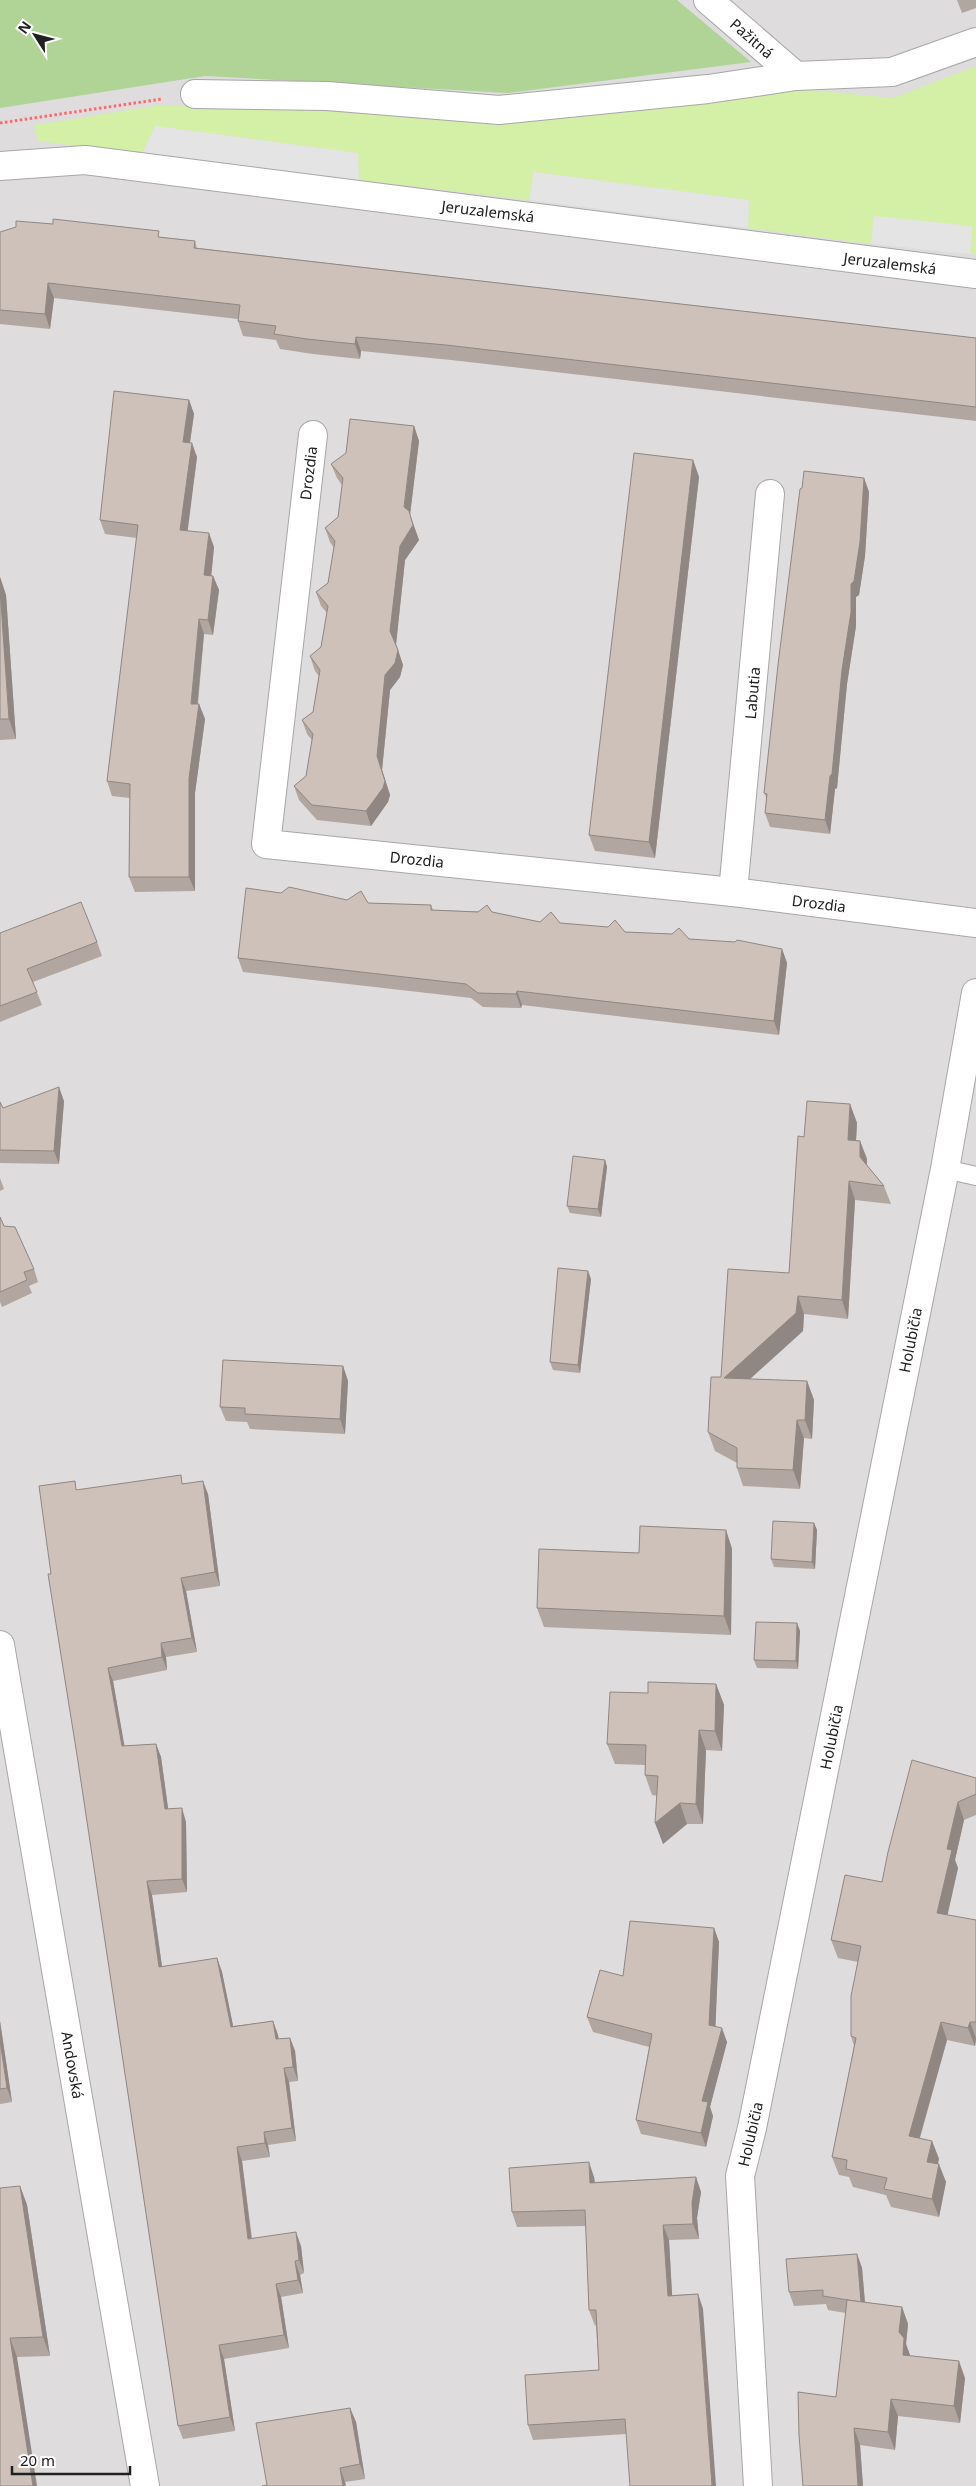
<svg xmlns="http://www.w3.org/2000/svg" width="976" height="2486" font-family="'Noto Sans',sans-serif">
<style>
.residential{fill:#dedcdd}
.grass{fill:#d3f0a6}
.forest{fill:#afd496}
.parking{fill:#e4e4e4}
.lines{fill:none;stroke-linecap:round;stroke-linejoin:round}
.service-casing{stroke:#a7a7a7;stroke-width:20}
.minor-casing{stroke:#a7a7a7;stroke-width:30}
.path{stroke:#ff686a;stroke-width:3;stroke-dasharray:2.5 2.5;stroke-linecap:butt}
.service{stroke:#fff;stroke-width:18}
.minor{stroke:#fff;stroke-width:28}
.wall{fill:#b1a6a0}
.shaded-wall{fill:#908782}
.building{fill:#cec1ba;stroke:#908782}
.labels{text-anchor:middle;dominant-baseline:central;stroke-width:5;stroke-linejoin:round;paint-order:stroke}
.street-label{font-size:15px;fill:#202020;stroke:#fff}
</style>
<rect width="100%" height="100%" fill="#f1ece5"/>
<rect class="residential" x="0" y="0" width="976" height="2486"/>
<path class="grass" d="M976,66V254H970L972,226L874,217L871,244L748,228L749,200L534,172L529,200L359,180L358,153L155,126L142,154L38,141L34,125L161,105L525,118L800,89L893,98Z"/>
<path class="forest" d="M0,0H677L751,62L508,93L205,76L0,108Z"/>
<g class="parking">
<path d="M155,126L358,153L359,180L142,154Z"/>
<path d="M534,172L749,200L748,228L529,200Z"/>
<path d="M874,216L972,226L970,254L871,244Z"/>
</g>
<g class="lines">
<defs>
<path id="service" d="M945,1169L976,1176"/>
<g id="minor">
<path d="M708,0L796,76"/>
<path d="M195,94L327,96L499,110L708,89L796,76L892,72L976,42"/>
<path d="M0,166L85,160L976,274"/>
<path d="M313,435L266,844L733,892L976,923"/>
<path d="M733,892L770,494"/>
<path d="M0,1645L145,2486"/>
<path d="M758,2486L740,2176L752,2128L945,1169L976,993"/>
</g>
</defs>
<use href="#service" class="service-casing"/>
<use href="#minor" class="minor-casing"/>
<path class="path" d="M0,123L162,99"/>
<use href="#service" class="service"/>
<use href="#minor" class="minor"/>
</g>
<g class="wall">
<path d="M957,0H976V8L962,13Z"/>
<path d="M0,232L162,237L195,241L197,248L976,338V421L451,360L361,351L360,359L313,354L280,349L276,340L243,336L238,321V319L54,298L50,329L0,324Z"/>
<path d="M189,400L194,414L190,442L197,457L187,530L214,547L211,576H213L219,590L213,635L204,634L198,704H199L205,719L195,793V891L135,892L129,877L130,798L112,796L107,781L137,538L105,534L100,520Z"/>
<path d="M414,426L419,441L410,515L419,540L405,560L396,644L403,665L400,677L390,690L382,770L390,795L388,802L371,826L317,820L299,800L294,786L306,776L312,740L307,734L302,720L313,712L319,676L315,671L310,656L321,647L327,613L321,606L316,592L328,583L334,548L330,542L325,528L338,517L342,485L337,478L331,464Z"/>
<path d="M693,460L699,477L655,858L595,851L589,835Z"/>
<path d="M864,478L869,492L865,556L859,595L856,597V626L847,684L837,788L835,789L830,834L770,827L765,813L767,799L764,793Z"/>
<path d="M0,577L6,595L16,739L0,740Z"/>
<path d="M281,893L347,900L368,903L431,905L433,910L492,912L540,922L560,923L625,932L782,949L787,963L779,1035L522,1005L521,1008L483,1007L471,998L243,972L238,958Z"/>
<path d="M0,933L97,942L102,956L33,982L42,1005L0,1022Z"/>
<path d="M64,1101L59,1164L0,1163V1102L3,1108Z"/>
<path d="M850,1104L857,1123L856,1140L860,1141L867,1159V1165L884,1186L891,1204L855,1200L848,1319L804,1314L803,1331L750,1379L807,1381L814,1400L812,1439L804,1438L800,1489L743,1486L737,1468V1463L715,1451L708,1432L721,1377L789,1273L804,1137Z"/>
<path d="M605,1160L607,1167L601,1217L570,1213L567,1206Z"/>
<path d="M0,1178L4,1189L0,1191Z"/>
<path d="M0,1217L4,1226L34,1269L38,1282L29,1286L32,1293L2,1307L0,1302Z"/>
<path d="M591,1279L580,1373L553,1370L550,1362Z"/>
<path d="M343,1366L348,1381L345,1434L250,1429L247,1422L226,1421L220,1407Z"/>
<path d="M184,1483L208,1494L220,1586L186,1591L197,1652L166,1657L167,1670L113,1681L124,1746L156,1744L161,1757L168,1809L186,1822L187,1892L152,1895L162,1967L217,1958L222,1972L233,2026L273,2021L278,2035L279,2039L290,2038L295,2051L298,2081L289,2082L296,2141L268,2145L270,2157L242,2161L252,2238L301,2246L304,2273L300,2275L303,2293L281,2297L289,2348L224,2359L235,2431L183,2439L178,2426L51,1574Z"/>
<path d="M814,1523L817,1530L815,1569L774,1567L771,1559Z"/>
<path d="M726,1530L732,1549L731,1635L544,1627L537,1608L639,1553Z"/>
<path d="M797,1623L800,1631L798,1669L757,1668L754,1660Z"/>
<path d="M716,1684L724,1705L722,1751L706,1750L703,1824H687L663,1844L657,1796L652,1795L645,1775V1765L615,1764L607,1744L648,1693Z"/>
<path d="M976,1778V1815L964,1820L955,1860L958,1868L947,1915L976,1920V2041L975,2046L947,2040L920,2138L932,2141L939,2159L937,2164L946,2182L939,2217L891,2207L886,2195L853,2187L849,2177L839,2175L832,2157L854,2046L851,2036L858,1962L838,1958L831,1940Z"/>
<path d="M714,1928L719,1942L715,2026L727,2042L710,2107L713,2116L706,2147L641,2134L636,2120L649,2047L593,2032L587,2017L623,1976Z"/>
<path d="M0,2021L12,2102L0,2104Z"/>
<path d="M594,2177L595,2182L696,2177L701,2192L697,2218L699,2239L669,2240L672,2295L698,2294L703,2309L626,2434L533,2440L528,2425L599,2370L596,2325L595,2326L589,2310L586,2226L517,2227L512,2212Z"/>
<path d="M20,2186L27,2205L50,2356L17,2357L0,2486Z"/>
<path d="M857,2254L862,2268L865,2302L902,2307L908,2324L906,2344L910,2356L965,2378L960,2423L898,2416L895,2450L860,2445L863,2486H803L836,2397L846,2313L828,2310L826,2304L794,2306L789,2292Z"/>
<path d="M350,2408L356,2422L365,2479L345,2482L267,2485Z"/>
</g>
<g class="shaded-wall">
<path d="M48,283L54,298L50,329L45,314Z"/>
<path d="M356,337L361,351L360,359L355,344Z"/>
<path d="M189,400L194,414L188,456L183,442Z"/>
<path d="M414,426L419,441L410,515L419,540L405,560L396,645L390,631Z"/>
<path d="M192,443L197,457L186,544L180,530Z"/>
<path d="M693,460L699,477L655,858L649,842Z"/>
<path d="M864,478L869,492L865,556L859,595L856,597V626L847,684L837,788L835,789L830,834L825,820L851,584Z"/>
<path d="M209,533L214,547L210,589L204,575Z"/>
<path d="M213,576L219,590L213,635L208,620Z"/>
<path d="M0,577L6,595L16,739L9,719L0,589Z"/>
<path d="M199,619L204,634L196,718L191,704Z"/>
<path d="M398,650L403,665L400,677L390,690L382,770L390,795L388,802L371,826L366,811L377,756L385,675Z"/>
<path d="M199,704L205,719L195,793V891L189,877V778Z"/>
<path d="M782,949L787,963L779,1035L774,1021Z"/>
<path d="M517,991L522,1005L521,1008L516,994Z"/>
<path d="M59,1087L64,1101L59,1164L54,1151Z"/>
<path d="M850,1104L857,1123L855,1158L848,1140Z"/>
<path d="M860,1141L867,1159L866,1175L860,1157Z"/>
<path d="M605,1160L607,1167L601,1217L598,1209Z"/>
<path d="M849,1181L855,1200L848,1319L842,1300Z"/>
<path d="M588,1271L591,1279L580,1373L578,1365Z"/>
<path d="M798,1296L804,1314L803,1331L731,1396L724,1378Z"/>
<path d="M343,1366L348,1381L345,1434L340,1419Z"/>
<path d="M807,1381L814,1400L812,1439L805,1420Z"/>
<path d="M797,1420L804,1438L800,1489L793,1470Z"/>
<path d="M203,1481L208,1494L220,1586L215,1572Z"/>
<path d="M814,1523L817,1530L815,1569L812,1562Z"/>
<path d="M726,1530L732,1549L731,1635L724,1616Z"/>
<path d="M181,1578L186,1591L197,1652L192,1638Z"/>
<path d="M797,1623L800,1631L798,1669L796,1661Z"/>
<path d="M161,1643L166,1657L167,1670L162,1657Z"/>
<path d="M108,1668L113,1681L127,1760L122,1746Z"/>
<path d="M716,1684L724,1705L722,1751L715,1731Z"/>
<path d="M699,1730L706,1750L703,1824L696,1804Z"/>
<path d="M156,1744L161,1757L170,1822L165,1809Z"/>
<path d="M958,1802L964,1820L955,1860L958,1868L944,1931L937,1913L947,1849Z"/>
<path d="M680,1803L687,1824L663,1844L655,1823Z"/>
<path d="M182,1808L186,1822L187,1892L182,1879Z"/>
<path d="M147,1881L152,1895L164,1981L159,1967Z"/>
<path d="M714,1928L719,1942L715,2039L709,2025Z"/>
<path d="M217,1958L222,1972L236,2040L231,2027Z"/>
<path d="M0,2021L12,2102L7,2088L0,2040Z"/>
<path d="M273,2021L278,2035L280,2053L276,2039Z"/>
<path d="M941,2022L947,2040L915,2154L909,2136Z"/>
<path d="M970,2022L976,2038L975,2046L968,2028Z"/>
<path d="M722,2028L727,2042L710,2107L713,2116L706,2147L701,2133L702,2101Z"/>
<path d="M290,2038L295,2051L298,2081L293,2067Z"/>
<path d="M284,2068L289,2082L296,2141L292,2128Z"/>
<path d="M264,2132L268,2145L270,2157L265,2143Z"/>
<path d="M932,2141L939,2159L934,2180L927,2162Z"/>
<path d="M237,2147L242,2161L253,2252L248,2239Z"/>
<path d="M589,2162L594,2177L596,2198L590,2183Z"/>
<path d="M939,2164L946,2182L939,2217L932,2199Z"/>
<path d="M696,2177L701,2192L697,2218L699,2239L693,2224L692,2203Z"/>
<path d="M20,2186L27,2205L50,2356L43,2337Z"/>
<path d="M663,2225L669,2240L673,2311L668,2296Z"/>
<path d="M296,2232L301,2246L304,2273L299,2260Z"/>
<path d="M857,2254L862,2268L866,2316L861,2302Z"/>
<path d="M295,2261L300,2275L303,2293L298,2280Z"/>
<path d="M276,2284L281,2297L289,2348L284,2335Z"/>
<path d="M698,2294L703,2309L716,2486H712Z"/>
<path d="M902,2307L908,2324L906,2344L910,2355L909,2372L903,2355L899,2332Z"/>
<path d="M10,2338L17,2357L37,2486H33Z"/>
<path d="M219,2345L224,2359L235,2431L230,2417Z"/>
<path d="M959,2361L965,2378L960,2423L954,2406Z"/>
<path d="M891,2399L898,2416L895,2450L888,2432Z"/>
<path d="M350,2408L356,2422L365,2479L360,2464Z"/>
<path d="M854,2428L860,2445L863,2486H858Z"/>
<path d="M340,2468L345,2482L346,2486H343Z"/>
</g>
<g class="building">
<path d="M53,219L159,231L158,237L195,241L194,248L976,338V407L446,345L356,337L355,344L307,339L274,334L276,326L238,321L240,305L48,283L45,314L0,310V232L16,227V221L53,224Z"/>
<path d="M114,391L189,400L183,442L192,443L180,530L209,533L204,575L213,576L208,620L199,619L191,704H199L189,778V877H129L130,784L107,781L138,525L100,520Z"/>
<path d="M350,419L414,426L404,507L409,511L413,525L400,546L390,631L398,650L395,663L385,675L377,756L385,781L383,788L366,811L312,805L294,786L306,776L313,734L302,720L313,712L320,670L310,656L321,647L328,606L316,592L328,583L335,541L325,528L338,517L343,478L331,464L346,453Z"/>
<path d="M634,453L693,460L649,842L589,835Z"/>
<path d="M804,471L864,478L860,542L854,581L851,584V612L842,670L832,774L830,776L825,820L765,813L767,794L764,793L778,665L800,489L802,488Z"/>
<path d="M0,589L9,719H0Z"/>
<path d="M289,887L347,900L361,891L368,903L431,905V910L478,912L487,905L492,912L540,922L551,912L560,923L608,927L615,920L625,932L672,934L679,928L689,939L735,942L737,940L782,949L774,1021L517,991L516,994L478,993L466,984L238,958L246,888L281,893Z"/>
<path d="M81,902L97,942L27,969L37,992L0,1006V933Z"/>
<path d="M59,1087L54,1151L0,1150V1102L3,1108Z"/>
<path d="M807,1101L850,1104L848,1140L860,1141V1157L884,1186L849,1181L842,1300L798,1296L796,1313L724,1378L807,1381L805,1420H797L793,1470L737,1468V1448L708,1432L711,1377H721L728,1269L789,1273L798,1136L804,1137Z"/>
<path d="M573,1156L605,1160L598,1209L567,1206Z"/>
<path d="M0,1217L4,1226L15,1227L34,1269L24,1272L27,1280L0,1292Z"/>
<path d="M558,1268L588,1271L578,1365L550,1362Z"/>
<path d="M223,1360L343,1366L340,1419L245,1414V1408L220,1407Z"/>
<path d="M181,1475L182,1484L203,1481L215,1572L181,1578L192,1638L161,1643L162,1657L108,1668L122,1746L156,1744L165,1809L182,1808V1879L147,1881L159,1967L217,1958L231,2027L273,2021L276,2039L290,2038L293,2067L284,2068L292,2128L264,2132L265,2143L237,2147L248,2239L296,2232L299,2260L295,2261L298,2280L276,2284L284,2335L219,2345L230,2417L178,2426L77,1755L48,1574H51L39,1486L75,1481L76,1490Z"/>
<path d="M773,1521L814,1523L812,1562L771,1559Z"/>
<path d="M640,1526L726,1530L724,1616L537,1608L539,1549L639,1553Z"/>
<path d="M756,1622L797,1623L796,1661L754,1660Z"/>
<path d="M648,1682L716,1684L715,1731L699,1730L696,1804L680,1803L655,1823L658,1776L645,1775L646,1745L607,1744L610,1692L648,1693Z"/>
<path d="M912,1760L976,1778V1794L958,1802L947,1849L952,1850L937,1913L976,1920V2022H970L968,2028L941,2022L909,2136L932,2141L927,2162L939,2164L932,2199L884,2189L887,2178L846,2169L847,2160L832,2157L856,2038L851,2036V1996L861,1946L831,1940L845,1875L882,1882L888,1852Z"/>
<path d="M630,1921L714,1928L709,2025L722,2028L702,2101L708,2102L701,2133L636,2120L652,2034L587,2017L600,1970L623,1976Z"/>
<path d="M0,2040L7,2088L0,2089Z"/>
<path d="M589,2162L590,2183L696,2177L692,2203L693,2224L663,2225L668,2296L698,2294L712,2486H630L625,2419L528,2425L525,2375L599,2370L596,2310H589L585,2210L512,2212L509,2168Z"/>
<path d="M20,2186L43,2337L10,2338L33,2486H0V2188Z"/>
<path d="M857,2254L861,2302L823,2296V2290L789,2292L786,2259Z"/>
<path d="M847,2300L902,2307L899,2332L904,2338L903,2355L959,2361L954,2406L891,2399L888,2432L854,2428L858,2486H803L799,2435L798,2392L836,2397Z"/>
<path d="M350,2408L360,2464L340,2468L343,2486H262L267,2485L256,2423Z"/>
</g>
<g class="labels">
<g class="street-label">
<text transform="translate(752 38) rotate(41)">Pažitná</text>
<text transform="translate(488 211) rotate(7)">Jeruzalemská</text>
<text transform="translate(890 263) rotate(7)">Jeruzalemská</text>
<text transform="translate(308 473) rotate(-83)">Drozdia</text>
<text transform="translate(752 693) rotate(-85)">Labutia</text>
<text transform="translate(417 859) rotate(6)">Drozdia</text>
<text transform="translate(819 903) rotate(7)">Drozdia</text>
<text transform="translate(910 1340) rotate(-79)">Holubičia</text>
<text transform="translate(831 1737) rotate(-79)">Holubičia</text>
<text transform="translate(73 2065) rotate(80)">Andovská</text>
<text transform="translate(750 2134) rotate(-77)">Holubičia</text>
</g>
</g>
<g transform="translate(35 35) rotate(306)" stroke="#ffffff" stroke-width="4" paint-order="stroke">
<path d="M0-4L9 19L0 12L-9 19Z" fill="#202020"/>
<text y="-8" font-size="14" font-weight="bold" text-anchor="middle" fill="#202020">N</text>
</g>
<path d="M12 2466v8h118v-8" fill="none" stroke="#202020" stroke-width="2.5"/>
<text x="20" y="2466" font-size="15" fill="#202020" stroke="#ffffff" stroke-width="4" paint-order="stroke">20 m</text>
</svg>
